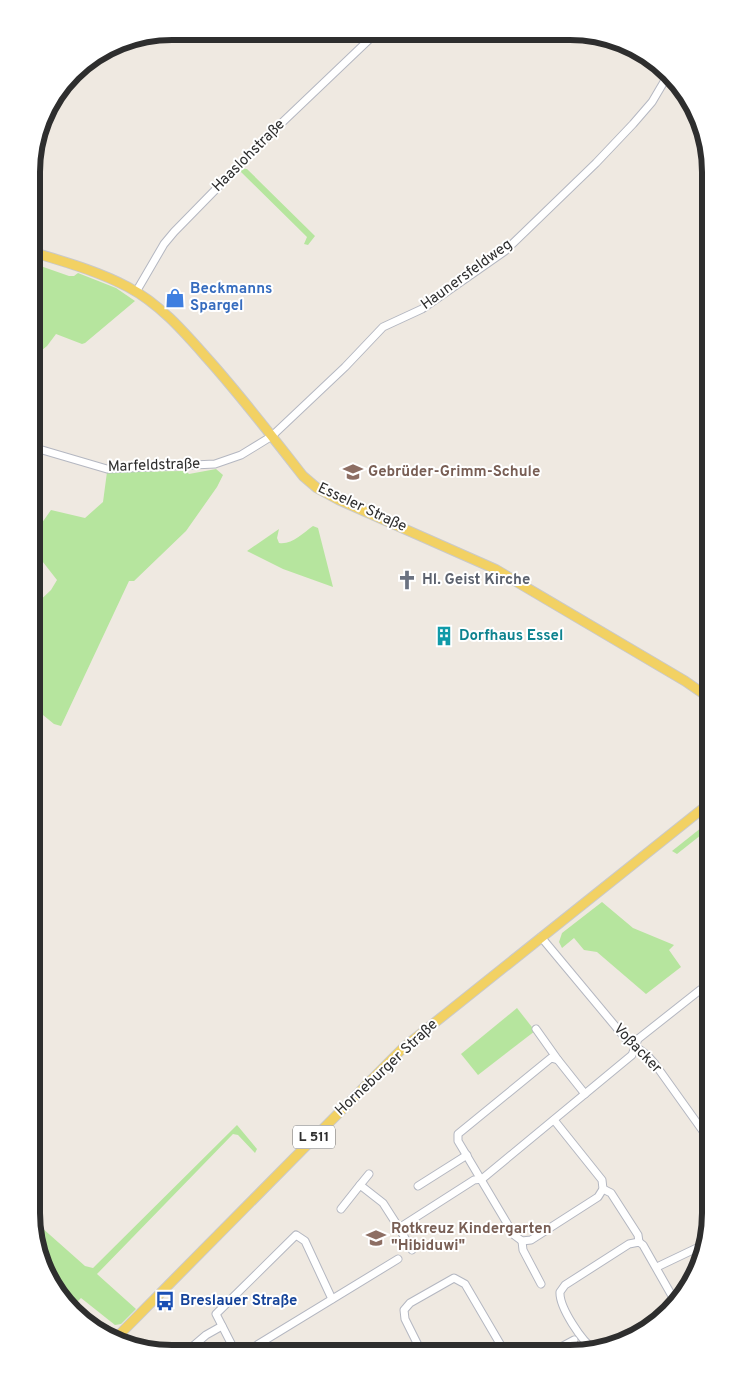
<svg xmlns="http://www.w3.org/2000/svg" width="742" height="1385" font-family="Overpass,sans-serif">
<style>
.green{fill:#b6e59e}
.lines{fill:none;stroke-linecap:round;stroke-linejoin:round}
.minor-casing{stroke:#b4b7c1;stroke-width:9}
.major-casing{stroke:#c9c9c9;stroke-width:11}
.minor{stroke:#fff;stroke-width:7}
.major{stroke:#f2d163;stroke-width:9}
.labels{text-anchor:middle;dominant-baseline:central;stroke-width:4;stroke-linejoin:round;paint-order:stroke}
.shield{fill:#fff;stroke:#6d6d6d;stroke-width:1}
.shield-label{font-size:14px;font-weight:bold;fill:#2e2e2e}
.street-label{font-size:15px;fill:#2e2e2e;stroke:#fff}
.shop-label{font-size:15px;font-weight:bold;fill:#366cbe;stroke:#fff;text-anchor:start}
.education-label{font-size:15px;font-weight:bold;fill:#785e54;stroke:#fff;text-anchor:start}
.worship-label{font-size:15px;font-weight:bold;fill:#5b616d;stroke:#fff;text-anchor:start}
.culture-label{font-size:15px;font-weight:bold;fill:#0d838f;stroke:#fff;text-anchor:start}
.transit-label{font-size:15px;font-weight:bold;fill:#164399;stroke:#fff;text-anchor:start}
.rim{fill:none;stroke:#2e2e2e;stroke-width:6}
</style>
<rect width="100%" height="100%" fill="#efe9e1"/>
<g class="green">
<path d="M240,168L247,169L315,236L308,245L304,244L307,237L241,172L221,187Z"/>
<path d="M32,263L69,276H74L78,273L116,288L135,301L85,343L82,344L56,334L47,346L32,358Z"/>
<path d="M216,469L223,475L217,487L186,531L134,581H129L61,726L54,724L32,706V608L51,590L57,580L32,548V537L51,510L85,518L103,502L107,472L186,471L189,474Z"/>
<path d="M313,526L318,528L333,587L283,569L247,551L279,529L277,538L279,543C292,545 303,533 313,526Z"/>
<path d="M711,820V827L677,854L672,851Z"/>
<path d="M602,902L633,928L674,945L669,950L681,967L646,994L597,952L584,950L574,938L562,948L559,942L562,933Z"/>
<path d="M517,1008L535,1031L478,1075L461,1054Z"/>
<path d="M237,1125L257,1149L255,1153L238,1135L233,1134L97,1274L136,1309L121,1324L115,1325L81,1298L72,1307L49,1273L50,1271L39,1258L32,1219L85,1266L93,1268Z"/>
</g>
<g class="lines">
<defs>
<g id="minor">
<path d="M136,292L164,244L174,232L269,135L376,33"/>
<path d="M32,447L107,469L215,464L241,455L272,436L345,367L383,327L422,309L505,251L596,163L633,124L652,102L668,75"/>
<path d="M541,937L626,1039L647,1055L655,1064L710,1141"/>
<path d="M536,1029L558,1060"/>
<path d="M554,1120L602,1180L603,1189L598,1197L531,1240L522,1241L514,1235L458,1141V1134L551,1058L558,1060L585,1094"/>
<path d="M482,1179L632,1055L638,1039L700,990L710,1000"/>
<path d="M360,1185L369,1174"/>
<path d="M418,1186L467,1155"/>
<path d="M603,1189L611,1193L638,1235L639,1242"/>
<path d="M341,1209L360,1185L383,1203L399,1228"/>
<path d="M522,1241L523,1250L541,1284"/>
<path d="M412,1250L399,1228L474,1180L482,1179"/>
<path d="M657,1267L701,1246"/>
<path d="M595,1350C582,1342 559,1307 560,1292L565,1285L629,1244L639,1242L643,1245L676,1303"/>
<path d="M185,1353L206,1335L222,1326"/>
<path d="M236,1353L216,1314L296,1235L305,1241L332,1299"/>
<path d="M244,1353L398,1259"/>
<path d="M422,1353L405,1319L404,1310L410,1303L454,1278L465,1284L506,1354"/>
<path d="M548,1354L574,1340"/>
</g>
<g id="major">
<path d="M32,252C65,262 98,271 128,287C160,304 184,332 207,358C241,396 272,436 303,476L317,488L339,500L495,569L685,681L711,699"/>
<path d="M118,1336L403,1048L711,802"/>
</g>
</defs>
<use href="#minor" class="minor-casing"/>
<use href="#major" class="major-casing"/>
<use href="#minor" class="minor"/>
<use href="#major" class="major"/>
</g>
<defs>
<symbol id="shop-bare" viewBox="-9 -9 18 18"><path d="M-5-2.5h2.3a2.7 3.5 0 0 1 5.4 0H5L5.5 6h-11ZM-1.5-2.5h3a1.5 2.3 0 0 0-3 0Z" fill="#3f7fe0" stroke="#fff" stroke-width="2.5" paint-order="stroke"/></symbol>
<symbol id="school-bare" viewBox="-9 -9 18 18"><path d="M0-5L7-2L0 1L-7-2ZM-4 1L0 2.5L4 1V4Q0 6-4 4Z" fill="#8d6e63" stroke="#fff" stroke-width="2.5" paint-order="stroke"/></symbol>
<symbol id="church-bare" viewBox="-9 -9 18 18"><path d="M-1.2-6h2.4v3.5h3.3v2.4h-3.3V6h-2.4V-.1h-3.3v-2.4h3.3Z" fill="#6b7280" stroke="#fff" stroke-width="2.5" paint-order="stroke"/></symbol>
<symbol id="building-bare" viewBox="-9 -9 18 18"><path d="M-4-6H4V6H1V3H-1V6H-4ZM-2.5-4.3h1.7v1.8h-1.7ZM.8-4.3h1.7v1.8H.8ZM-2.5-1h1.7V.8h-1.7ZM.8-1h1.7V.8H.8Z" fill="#0f9aa8" stroke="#fff" stroke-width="2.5" paint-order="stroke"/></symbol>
<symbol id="bus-bare" viewBox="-9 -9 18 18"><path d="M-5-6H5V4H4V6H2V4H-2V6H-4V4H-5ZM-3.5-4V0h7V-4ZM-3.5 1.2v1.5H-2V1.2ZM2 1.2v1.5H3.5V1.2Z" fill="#1a4fb4" stroke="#fff" stroke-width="2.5" paint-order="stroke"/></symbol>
</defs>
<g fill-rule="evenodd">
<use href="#shop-bare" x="161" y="284" width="28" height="28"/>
<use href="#school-bare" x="339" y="458" width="28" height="28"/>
<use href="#church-bare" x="393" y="566" width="28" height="28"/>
<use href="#building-bare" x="430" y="622" width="28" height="28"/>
<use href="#school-bare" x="362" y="1224" width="28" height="28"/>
<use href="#bus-bare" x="151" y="1287" width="28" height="28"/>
</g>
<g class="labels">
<rect class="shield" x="293" y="1125.5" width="42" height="23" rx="4"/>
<g class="shield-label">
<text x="314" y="1137">L 511</text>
</g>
<g class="street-label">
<text transform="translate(249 156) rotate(-45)">Haaslohstraße</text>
<text transform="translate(467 275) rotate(-36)">Haunersfeldweg</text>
<text transform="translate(154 466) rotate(-2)">Marfeldstraße</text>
<text transform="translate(362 508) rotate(25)">Esseler Straße</text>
<text transform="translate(637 1049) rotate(46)">Voßacker</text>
<text transform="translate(387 1068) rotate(-43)">Horneburger Straße</text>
</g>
<g class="shop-label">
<text x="190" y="289">Beckmanns<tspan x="190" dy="17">Spargel</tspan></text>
</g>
<g class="education-label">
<text x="368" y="472">Gebrüder-Grimm-Schule</text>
<text x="391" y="1229">Rotkreuz Kindergarten<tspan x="391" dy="17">"Hibiduwi"</tspan></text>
</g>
<g class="worship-label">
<text x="422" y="580">Hl. Geist Kirche</text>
</g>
<g class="culture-label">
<text x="459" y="636">Dorfhaus Essel</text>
</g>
<g class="transit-label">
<text x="180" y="1301">Breslauer Straße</text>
</g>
</g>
<path d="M0 0H742V1385H0ZM172 40H570A132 132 0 0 1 702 172V1213A132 132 0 0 1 570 1345H172A132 132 0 0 1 40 1213V172A132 132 0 0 1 172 40Z" fill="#fff" fill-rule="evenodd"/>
<path class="rim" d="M172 40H570A132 132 0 0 1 702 172V1213A132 132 0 0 1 570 1345H172A132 132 0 0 1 40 1213V172A132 132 0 0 1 172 40Z"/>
</svg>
